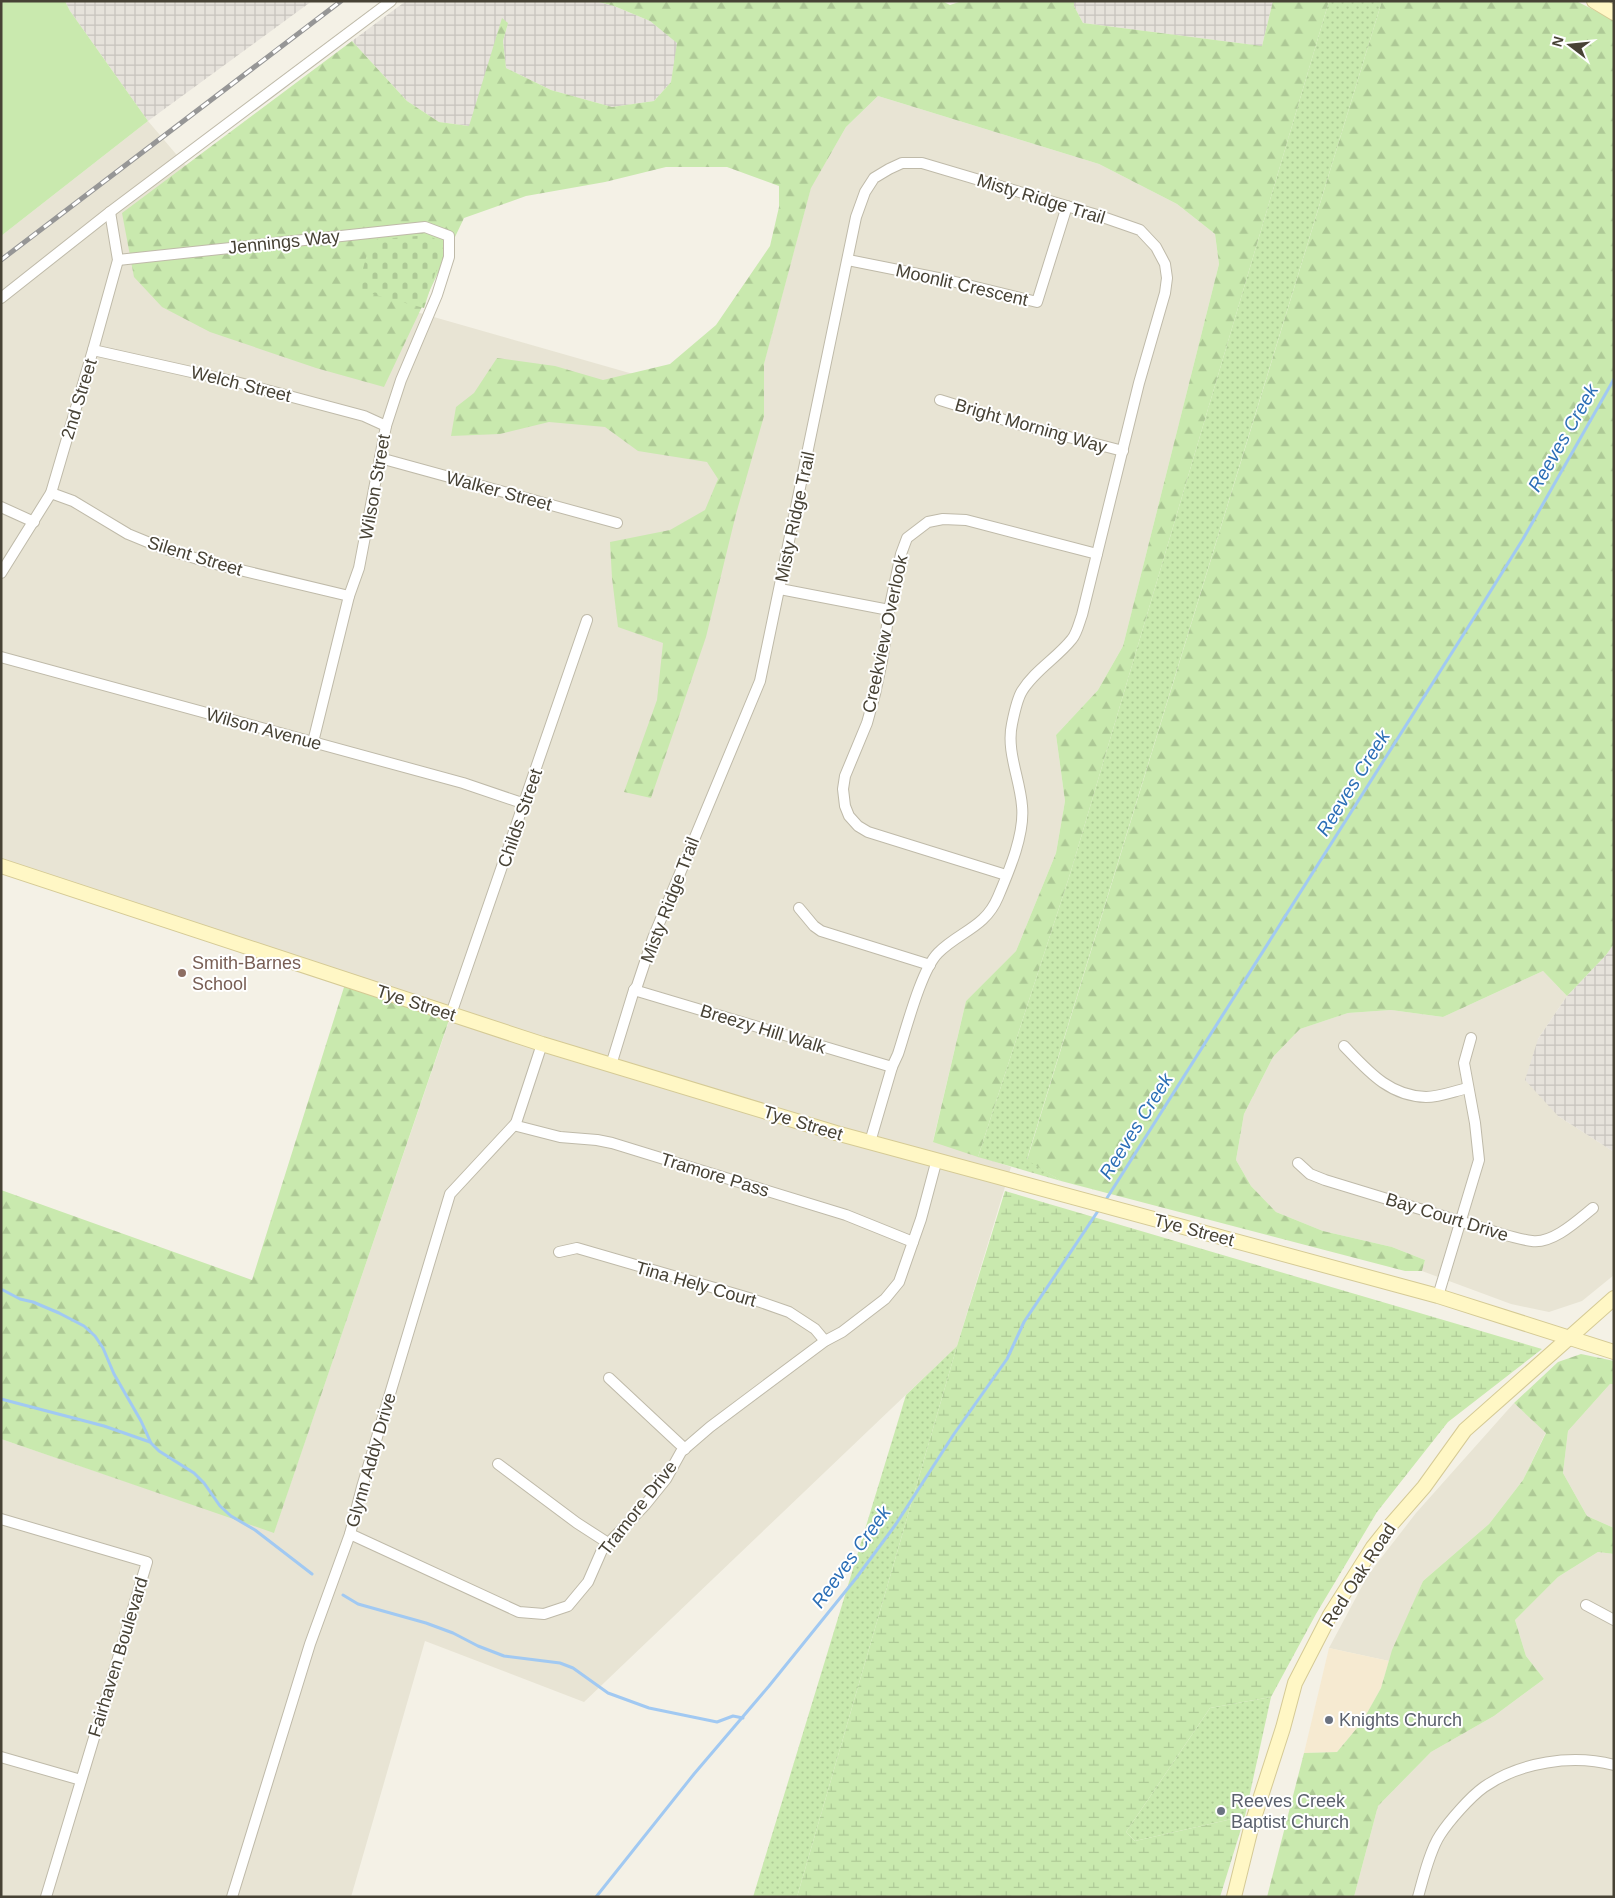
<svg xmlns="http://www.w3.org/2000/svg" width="1615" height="1898" font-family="Arial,sans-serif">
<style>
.residential{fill:#e8e4d4}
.commercial{fill:#f6ead1}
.industrial{fill:url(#industrial-grid)}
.grass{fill:url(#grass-dots)}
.forest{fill:url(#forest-firs)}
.wetland{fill:url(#wetland-marsh)}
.cemetery{fill:url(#cemetery-stones)}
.park{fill:#c9e9ae}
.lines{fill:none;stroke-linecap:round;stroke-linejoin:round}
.stream{stroke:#a1c9f2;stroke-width:3}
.street-casing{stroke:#bfbaa9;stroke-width:12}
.secondary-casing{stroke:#d5ca95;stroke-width:16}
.street{stroke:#fff;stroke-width:10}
.secondary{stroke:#fff7c5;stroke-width:14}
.rail-casing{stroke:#969696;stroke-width:5}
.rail{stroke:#fff;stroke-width:3;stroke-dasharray:9;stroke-linecap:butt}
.education-dot{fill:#8d6e63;stroke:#fff;stroke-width:2}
.worship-dot{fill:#6b7280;stroke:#fff;stroke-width:2}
.labels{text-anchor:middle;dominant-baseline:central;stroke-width:4;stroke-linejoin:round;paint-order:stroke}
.street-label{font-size:18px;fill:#474235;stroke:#fff}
.education-label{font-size:18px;fill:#785e54;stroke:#fff;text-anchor:start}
.worship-label{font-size:18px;fill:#5b616d;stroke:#fff;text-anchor:start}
.water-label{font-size:19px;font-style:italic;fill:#2b6eb6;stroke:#fff}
</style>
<defs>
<pattern id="industrial-grid" width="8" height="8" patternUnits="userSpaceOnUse" patternTransform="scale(1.25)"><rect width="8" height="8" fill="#e6e2db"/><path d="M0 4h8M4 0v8" fill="none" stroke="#c7c3bd"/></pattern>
<pattern id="grass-dots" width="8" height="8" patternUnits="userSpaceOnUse" patternTransform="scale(1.25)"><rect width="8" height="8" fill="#c9e9ae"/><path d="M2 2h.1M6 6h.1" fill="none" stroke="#aec996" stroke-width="1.8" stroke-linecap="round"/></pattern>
<pattern id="forest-firs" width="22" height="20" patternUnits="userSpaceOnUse" patternTransform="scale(1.25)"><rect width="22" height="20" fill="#c9e9ae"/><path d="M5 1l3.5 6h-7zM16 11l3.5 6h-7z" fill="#aec996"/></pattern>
<pattern id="wetland-marsh" width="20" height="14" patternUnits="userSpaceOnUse" patternTransform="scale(1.25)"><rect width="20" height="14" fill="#c9e9ae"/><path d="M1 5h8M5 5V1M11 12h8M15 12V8" fill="none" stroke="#aec996"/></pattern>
<pattern id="cemetery-stones" width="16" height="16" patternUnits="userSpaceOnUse" patternTransform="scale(1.25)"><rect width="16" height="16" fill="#c9e9ae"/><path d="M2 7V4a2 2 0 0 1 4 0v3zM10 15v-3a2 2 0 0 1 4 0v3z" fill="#aec996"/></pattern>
</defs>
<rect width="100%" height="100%" fill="#f4f1e6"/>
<g class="residential">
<path d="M878,96L1099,164L1177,204L1215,234L1219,264L1123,646L1098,690L1056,735L1065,801L1056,853L1016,951L966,1001L933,1141L1011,1167L957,1346L584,1702L425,1641L351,1897H1V1439L274,1532L449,1021L1,871V236L148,121L276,272L752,408L811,187L846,127Z"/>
<path d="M1543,971L1567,996L1538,1039L1558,1116L1614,1152V1275L1582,1301L1549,1312L1511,1304L1422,1271L1425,1260L1392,1247L1323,1231L1276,1212L1251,1186L1236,1160L1244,1114L1273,1057L1300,1029L1348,1013L1391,1010L1443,1017Z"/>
<path d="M1610,1384H1614V1528L1587,1516L1563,1473L1568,1431Z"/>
<path d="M1514,1403L1546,1432L1523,1480L1489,1524L1423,1581L1389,1661L1329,1648L1368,1575L1416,1513Z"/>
<path d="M1598,1552L1614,1554V1897H1354L1378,1806L1431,1752L1494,1716L1544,1679L1526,1656L1515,1620L1558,1577Z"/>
</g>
<path class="commercial" d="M1329,1648L1389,1661L1381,1688L1362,1722L1337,1752L1304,1753Z"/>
<g class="industrial">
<path d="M65,1H312L148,121L70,11Z"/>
<path d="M406,1H595L614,6L650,21L678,43L671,82L654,101L612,107L551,90L506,68L503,41L508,23L470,126L439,122L407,101L352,41Z"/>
<path d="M1074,1H1273L1262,46L1083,23L1074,6Z"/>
<path d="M1614,944V1152L1558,1116L1525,1080L1538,1039L1567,996L1606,955Z"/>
</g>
<g class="grass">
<path d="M1329,1H1382L1027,1159L1061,1181L978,1157L1071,871Z"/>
<path d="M957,1346L797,1897H753L906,1395Z"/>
<path d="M1271,1697L1245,1816L1135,1841L1126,1832L1210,1708Z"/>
</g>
<g class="forest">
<path d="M595,1H942L950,5L962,1H1074V6L1083,23L1262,46L1273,1H1329L1071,871L978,1157L933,1142L966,1001L1016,951L1056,853L1065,801L1056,735L1098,690L1123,646L1219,264L1215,234L1177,204L1099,164L878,96L846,127L811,188L764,364V416L736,514L706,637L651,798L624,792L657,700L663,643L618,627L612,578L610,542L670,530L705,510L718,479L707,462L638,451L605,427L549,422L500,434L451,436L456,407L474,393L497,358L555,366L603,380L670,364L716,325L770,246L779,207V186L727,167H666L605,182L526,196L464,218L384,387L316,368L210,332L162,307L134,277L122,213L352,41L407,101L439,122L469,126L502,18L508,23L503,41L506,68L551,90L612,107L654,101L671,82L677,43L650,21L614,6Z"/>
<path d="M1382,1H1576L1614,20V944L1606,955L1567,996L1543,971L1443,1017L1391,1010L1348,1013L1300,1029L1273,1057L1244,1114L1236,1160L1251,1186L1276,1212L1323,1231L1392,1247L1425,1260L1422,1271H1405L1061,1181L1027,1160Z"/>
<path d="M345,984L449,1020L274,1533L1,1439V1190L252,1280Z"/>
<path d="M1581,1354L1614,1361V1384H1610L1568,1431L1563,1473L1587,1516L1614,1528V1554L1598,1552L1558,1577L1515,1620L1526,1656L1544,1679L1494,1716L1431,1752L1378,1806L1354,1897H1267L1304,1753L1337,1752L1362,1722L1381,1688L1392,1650L1423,1581L1489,1524L1523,1480L1546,1433L1514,1403L1558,1362Z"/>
</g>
<path class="wetland" d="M1005,1191L1542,1349L1448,1422L1377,1512L1316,1614L1271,1697L1210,1708L1126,1832L1135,1841L1245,1816L1220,1897H797L957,1346Z"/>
<path class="cemetery" d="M417,236C430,236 437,236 443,249L424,308L357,290L371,240Z"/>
<path class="park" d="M1,1H65L70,11L148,121L1,236Z"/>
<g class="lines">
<g class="stream">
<path d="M1107,1198L1477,613L1523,539L1614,379"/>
<path d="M1,1289L20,1299L33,1302L59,1313L84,1326L95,1336L103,1348L114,1374L141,1421L151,1443L159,1451L194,1473L204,1483L220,1506L231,1516L255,1530L312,1574"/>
<path d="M1,1399L104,1426L150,1442"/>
<path d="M343,1595L358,1604L426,1623L453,1633L478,1646L504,1656L560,1663L573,1668L608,1693L649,1708L717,1722L733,1716L743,1718"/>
<path d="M596,1897L694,1774L769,1686L857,1577L896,1524L954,1434L1007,1359L1024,1322L1098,1211"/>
</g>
<defs>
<g id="street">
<path d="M118,260L425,227L449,236V257L437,295L401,380L386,426L359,568L349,596L313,742"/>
<path d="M848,260L943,279L1037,302L1067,206"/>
<path d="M1,298L110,212L391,1"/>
<path d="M93,350L236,382L364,416L386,426"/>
<path d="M940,400L1014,423L1123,451"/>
<path d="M380,458L617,523"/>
<path d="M51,493L73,501L128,534L162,548L211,563L349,596"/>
<path d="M1,507L34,522"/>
<path d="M1,573L51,493L93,350L118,260L110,212"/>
<path d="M780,589L889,610"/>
<path d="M1,657L463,783L525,804"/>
<path d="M1006,875L868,832L858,826L849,816L845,806L843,789L845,776L867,723L875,694L883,656L889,610L901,554L907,538L928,522L943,519L966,520L1097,554"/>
<path d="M799,908L814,926L821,931L930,965"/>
<path d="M634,990L892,1067"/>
<path d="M451,1014L587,620"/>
<path d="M1344,1046C1368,1071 1389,1096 1426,1097C1440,1097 1454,1091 1468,1088"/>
<path d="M611,1065L634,990L637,986L653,938L760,681L856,217L865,192L874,178L889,169L902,163H922L1097,215L1140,230L1156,247L1165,264L1167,278L1165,293L1139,383L1082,615C1079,623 1077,633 1072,639C1057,658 1035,670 1022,691C1017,699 1014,714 1012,724C1006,751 1020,779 1022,806C1025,834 1009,871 998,897C985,928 960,931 938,953C921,970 906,1030 898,1054L892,1067L870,1142"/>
<path d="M516,1123L517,1126L560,1137L597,1140L612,1143L846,1215L913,1242"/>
<path d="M1298,1163L1310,1174L1325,1180L1505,1235C1514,1237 1523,1240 1532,1241C1553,1244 1578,1220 1593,1208"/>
<path d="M559,1252L577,1248L749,1298L789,1312L815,1329L825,1341"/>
<path d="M1438,1296L1479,1160L1475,1123L1464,1063L1471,1038"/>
<path d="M609,1378L685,1449"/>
<path d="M498,1464L577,1523L608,1543"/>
<path d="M1,1519L147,1562L46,1897"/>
<path d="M350,1534L519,1612L544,1614L568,1606L588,1582L602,1550L645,1505L666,1479L681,1452L710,1427L825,1341L842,1332L885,1299L899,1282L921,1219L937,1159"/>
<path d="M1586,1605L1614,1620"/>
<path d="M1,1757L81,1780"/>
<path d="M232,1897L310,1644L350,1534L362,1487L450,1194L516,1123L542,1044"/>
<path d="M1418,1897C1423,1879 1430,1850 1440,1835C1449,1821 1470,1797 1484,1787C1520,1762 1572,1754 1614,1765"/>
</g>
<g id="secondary">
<path d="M1594,1L1614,13"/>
<path d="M1,866L542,1044L836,1133L1438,1296L1614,1352"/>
<path d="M1234,1897L1252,1824L1283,1728L1295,1683L1330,1615L1373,1547L1389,1527L1424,1487L1465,1430L1614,1298"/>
</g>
</defs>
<use href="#street" class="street-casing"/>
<use href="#secondary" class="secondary-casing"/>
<use href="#street" class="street"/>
<use href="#secondary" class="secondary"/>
<defs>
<path id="rail" d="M1,260L341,1"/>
</defs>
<use href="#rail" class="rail-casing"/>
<use href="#rail" class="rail"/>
</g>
<circle class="education-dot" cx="182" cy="973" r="5"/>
<g class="worship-dot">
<circle cx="1329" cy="1720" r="5"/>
<circle cx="1221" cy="1811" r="5"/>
</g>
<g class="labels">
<g class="street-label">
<text transform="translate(1041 199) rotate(17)">Misty Ridge Trail</text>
<text transform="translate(284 242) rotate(-6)">Jennings Way</text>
<text transform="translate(962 285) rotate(13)">Moonlit Crescent</text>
<text transform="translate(241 384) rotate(14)">Welch Street</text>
<text transform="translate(79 399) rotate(-73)">2nd Street</text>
<text transform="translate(1031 426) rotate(16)">Bright Morning Way</text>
<text transform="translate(375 487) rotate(-80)">Wilson Street</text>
<text transform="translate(499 491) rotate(15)">Walker Street</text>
<text transform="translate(795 517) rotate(-78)">Misty Ridge Trail</text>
<text transform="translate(195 556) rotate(17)">Silent Street</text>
<text transform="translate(885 634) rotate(-78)">Creekview Overlook</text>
<text transform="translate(264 729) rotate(15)">Wilson Avenue</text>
<text transform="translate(520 818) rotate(-71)">Childs Street</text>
<text transform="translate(670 900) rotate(-69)">Misty Ridge Trail</text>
<text transform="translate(416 1003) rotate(18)">Tye Street</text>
<text transform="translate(763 1029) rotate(17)">Breezy Hill Walk</text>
<text transform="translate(803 1123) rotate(17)">Tye Street</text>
<text transform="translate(715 1175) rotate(17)">Tramore Pass</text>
<text transform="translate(1447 1217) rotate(17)">Bay Court Drive</text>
<text transform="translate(1194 1230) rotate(15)">Tye Street</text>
<text transform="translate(696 1284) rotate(16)">Tina Hely Court</text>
<text transform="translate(371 1460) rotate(-74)">Glynn Addy Drive</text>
<text transform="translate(638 1508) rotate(-52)">Tramore Drive</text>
<text transform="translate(1359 1575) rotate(-57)">Red Oak Road</text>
<text transform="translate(118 1657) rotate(-73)">Fairhaven Boulevard</text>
</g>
<g class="education-label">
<text x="192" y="963">Smith-Barnes<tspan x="192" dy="21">School</tspan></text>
</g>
<g class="worship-label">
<text x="1339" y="1720">Knights Church</text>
<text x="1231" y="1801">Reeves Creek<tspan x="1231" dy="21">Baptist Church</tspan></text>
</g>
<g class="water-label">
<text transform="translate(1563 438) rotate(-60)">Reeves Creek</text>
<text transform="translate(1353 783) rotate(-58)">Reeves Creek</text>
<text transform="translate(1136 1126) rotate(-58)">Reeves Creek</text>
<text transform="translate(851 1557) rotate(-54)">Reeves Creek</text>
</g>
</g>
<rect width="1615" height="1898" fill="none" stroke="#474235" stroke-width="5"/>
<g transform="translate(1570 45) rotate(286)" stroke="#ffffff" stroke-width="4" paint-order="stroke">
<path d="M0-4L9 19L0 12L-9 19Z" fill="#474235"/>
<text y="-8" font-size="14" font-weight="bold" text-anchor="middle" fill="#474235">N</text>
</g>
</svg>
